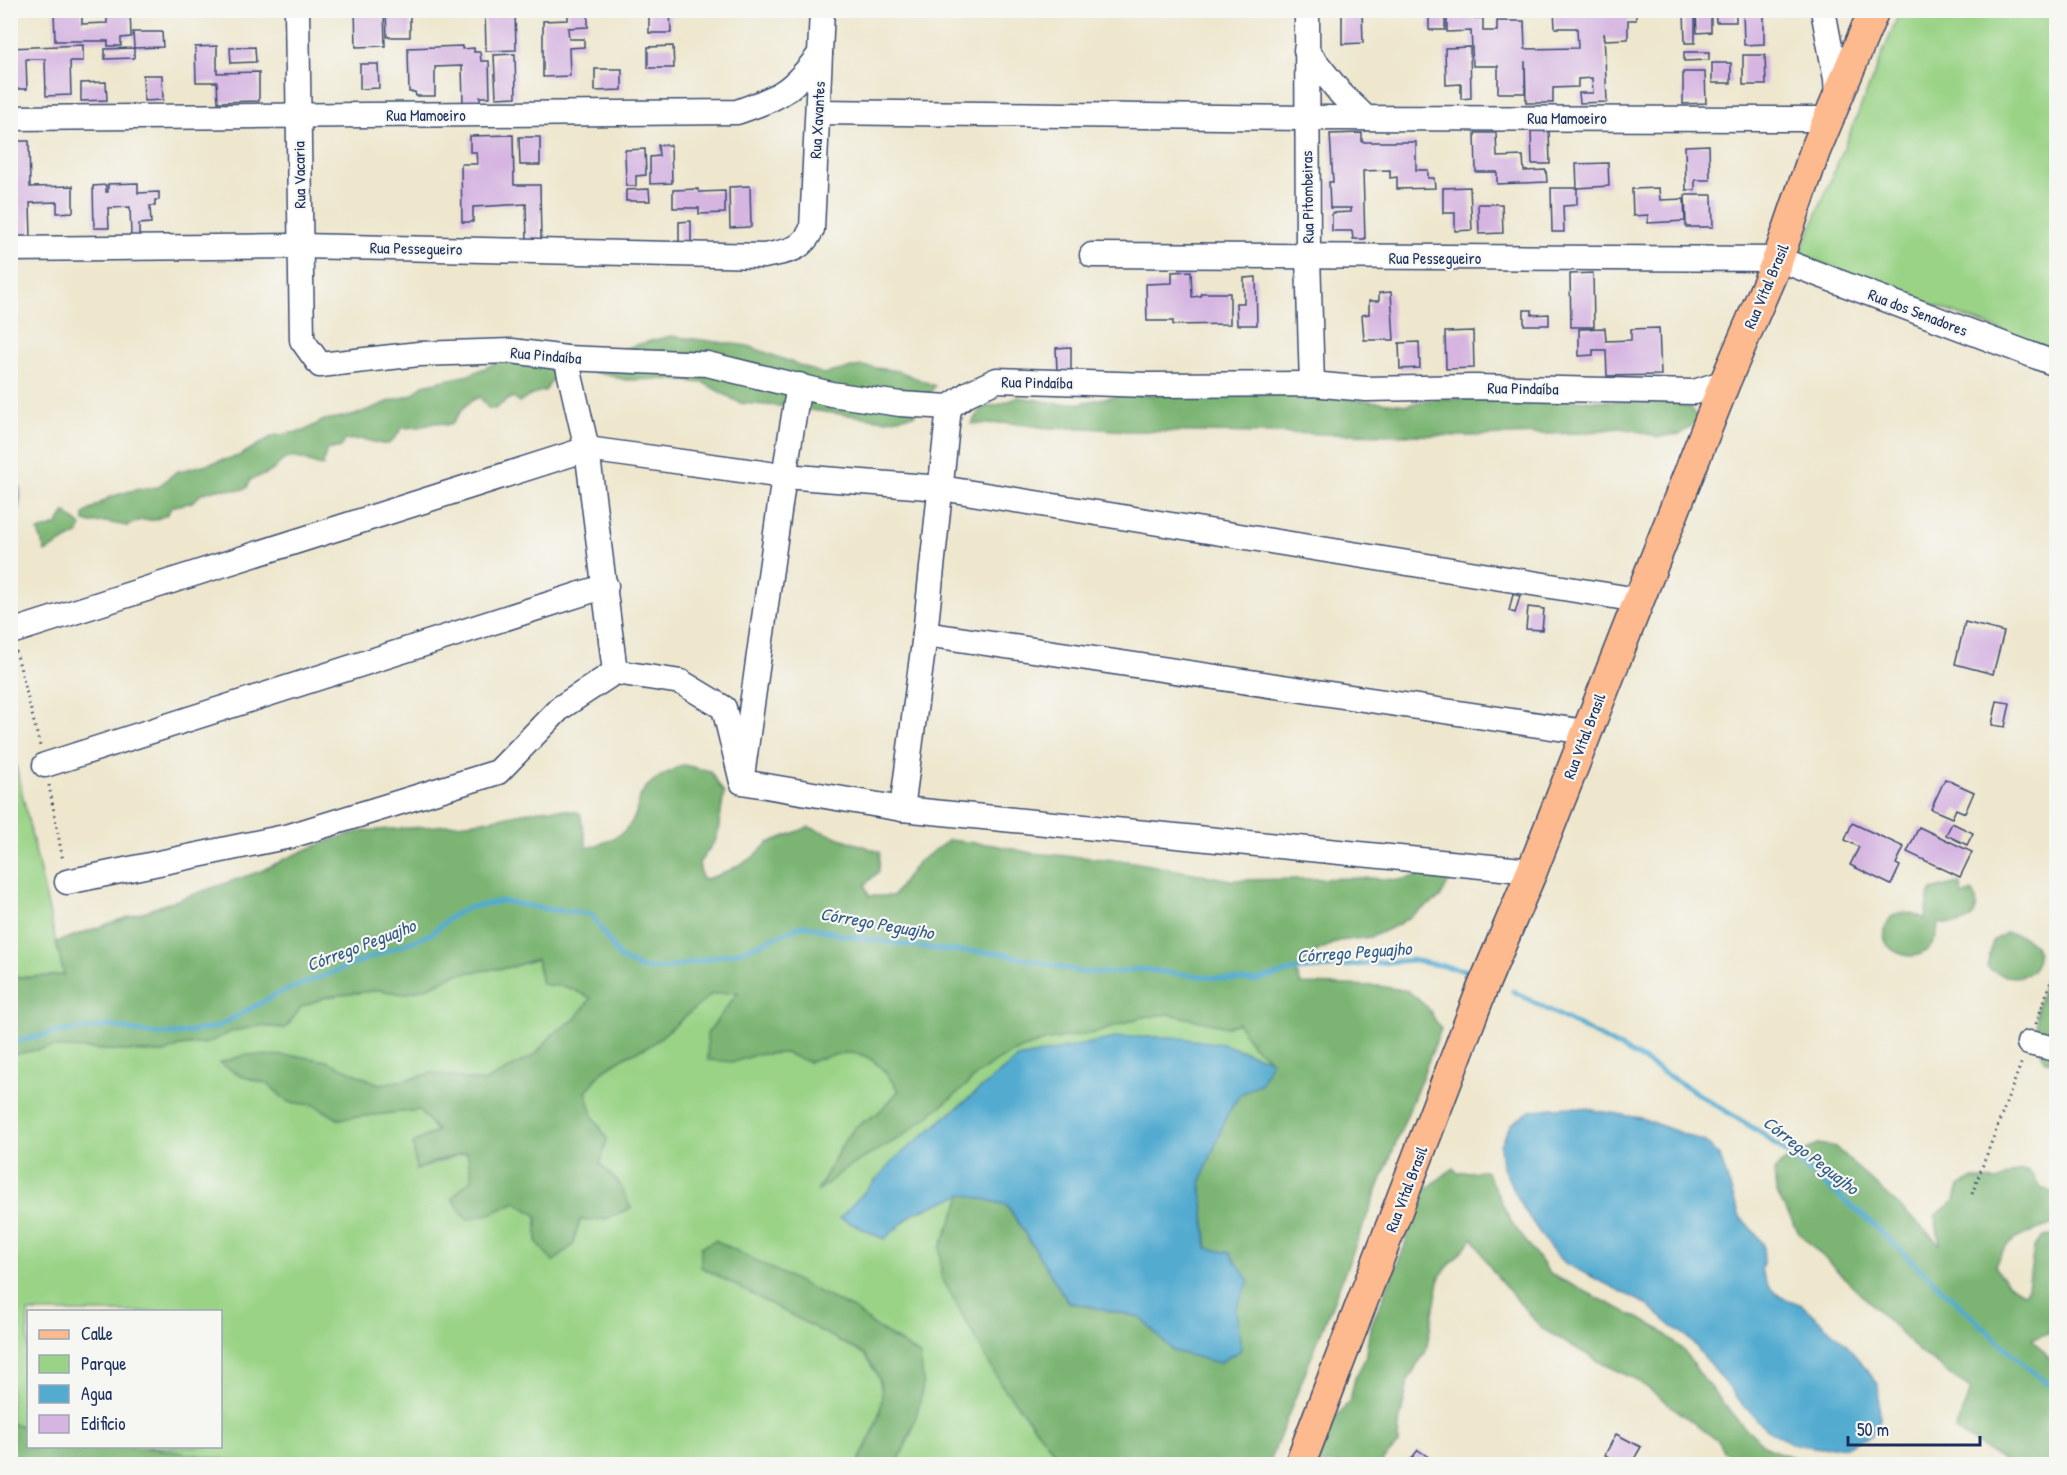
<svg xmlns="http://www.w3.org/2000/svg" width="2067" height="1475" font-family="'Patrick Hand',sans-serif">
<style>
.green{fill:#9ad386;stroke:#5a8172;stroke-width:1.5}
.forest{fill:#7bb573;stroke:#4b7268;stroke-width:1.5}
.water{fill:#53abd0;stroke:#376d97;stroke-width:1.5}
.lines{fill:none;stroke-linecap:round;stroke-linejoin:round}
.stream{stroke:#53abd0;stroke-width:5}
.building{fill:#d6b5e1}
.minor-casing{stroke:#3b4b6f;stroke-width:27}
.major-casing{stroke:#3b4b6f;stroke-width:33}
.path{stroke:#3b4b6f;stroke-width:3;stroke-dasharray:1.5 4.5;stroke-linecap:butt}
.minor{stroke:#fff;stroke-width:24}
.major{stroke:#fcba8e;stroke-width:30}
.labels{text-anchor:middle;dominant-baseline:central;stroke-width:4.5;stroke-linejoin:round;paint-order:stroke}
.street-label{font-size:16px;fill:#1b2f5e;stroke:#f6f6f2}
.water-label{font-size:18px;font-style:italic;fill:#2f5a86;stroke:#f6f6f2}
</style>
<rect width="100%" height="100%" fill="#f6f6f2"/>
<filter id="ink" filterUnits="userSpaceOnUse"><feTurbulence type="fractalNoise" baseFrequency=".0167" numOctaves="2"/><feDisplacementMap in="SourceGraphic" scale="12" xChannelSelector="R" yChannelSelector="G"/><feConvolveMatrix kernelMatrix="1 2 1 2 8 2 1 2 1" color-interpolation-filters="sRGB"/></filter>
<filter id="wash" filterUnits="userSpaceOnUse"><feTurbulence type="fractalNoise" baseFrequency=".008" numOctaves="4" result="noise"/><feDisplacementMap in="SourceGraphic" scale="24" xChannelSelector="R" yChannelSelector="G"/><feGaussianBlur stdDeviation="1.35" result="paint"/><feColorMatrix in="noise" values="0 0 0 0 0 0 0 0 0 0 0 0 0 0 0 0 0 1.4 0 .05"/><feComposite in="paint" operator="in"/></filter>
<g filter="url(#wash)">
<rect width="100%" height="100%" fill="#eee7ce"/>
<g class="green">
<path d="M1900,11H2056V351L1800,255Z"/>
<path d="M10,740L56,942L64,975L11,978Z"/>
<path d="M537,959L542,984L567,987L591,998L575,1019L553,1034L535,1055L484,1082L432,1073L406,1080L379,1084L298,1056H272L241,1076L268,1084L288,1102L315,1105L338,1119L419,1110L437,1131L416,1170L467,1152L472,1178L492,1213L516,1202L537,1216V1242L573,1245L580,1220L605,1219L619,1183L600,1164L607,1139L593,1116L586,1091L604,1070L626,1056L651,1045L712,994L739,991L707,1034L734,1062L758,1054L785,1053L809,1062C856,1046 871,1049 899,1091L878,1113L855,1127L840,1149L818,1190L845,1169L901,1137L960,1091L979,1073L1000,1059L1023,1048L1047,1040L1093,1033L1142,1017L1169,1014L1227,1027L1238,1023L1252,1045L1272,1061L1223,1044L1069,1049L1018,1058L897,1157L840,1218L884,1239L914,1213L963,1194L940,1248L1000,1383L1064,1464H897L911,1434L923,1382L898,1340L875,1327L855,1310L702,1267L864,1354C868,1361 873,1367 877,1374C892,1406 869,1436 858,1464H252L144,1447L220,1446V1312H28V1427L11,1424L10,1055L51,1047L165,1053L179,1046L208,1043L233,1031L260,1026L285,1028L301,1007L326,997L379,990L404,994L431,986L456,974L511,967Z"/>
</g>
<g class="forest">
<path d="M671,336L748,346L823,374L861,366L899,371L935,386L914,415L886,420L779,406L740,403L704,383L665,379L626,380L588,370C610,349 642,343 671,336Z"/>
<path d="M505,359L557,360V372L545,391C532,392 529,398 519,402L513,397L507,400L495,409L488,408L480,397C467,401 460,411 453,423L446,425C435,420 432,425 422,426C416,428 409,427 402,428C387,450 389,445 366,440C359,438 352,440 345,440L341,447L326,450L323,466C313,465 306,459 296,458C278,456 280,468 268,473C262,476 256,477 250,480L247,488L240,490L217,489L203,493L192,502L171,507L168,514L155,520H140L127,526L106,522L91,523L84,521V514L110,497L134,490L158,487L176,472L239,456L273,436L304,431L324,420L355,415L388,402L412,395L423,385L469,375Z"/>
<path d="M1306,394L1407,405L1427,400L1450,398L1671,402L1691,408L1699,421L1680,434L1656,437L1638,431L1620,428L1581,433L1471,436L1127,431L1088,428H1049L1010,423L971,424L981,408L1001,404L1019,397L1060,404L1080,403L1121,395Z"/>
<path d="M65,512L81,526L79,533L45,552L38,531L57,525Z"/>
<path d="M683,765L710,771L724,793L717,838L699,863L702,880L722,874L752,858L768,843L809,827L880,852L879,871L865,885L869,896H893L917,863L949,840L994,845L1031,853L1128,861L1231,880L1368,878L1399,880L1457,867L1440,898L1397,925L1371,937L1339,941L1317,951L1296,970L1301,984L1380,986L1408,991L1427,1007L1441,1029L1269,1464H1064L1000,1383L941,1276L940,1248L963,1194L1007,1205L1068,1302L1140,1317L1174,1351L1219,1362L1201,1181L1227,1115L1239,1095L1261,1083L1272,1061L1252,1045L1238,1023L1227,1027L1169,1014L1142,1017L1093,1033L1047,1040L1023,1048L1000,1059L979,1073L960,1091L901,1137L845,1169L817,1192L840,1149L855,1127L878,1113L899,1091C871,1049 856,1046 809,1062L785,1053L758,1054L734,1062L708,1060L707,1034L738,992L712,994L651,1045L626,1056L604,1070L586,1091L593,1116L607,1139L600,1164L619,1183L631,1208L605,1219L580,1220L573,1245L553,1262L537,1242V1216L516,1202L492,1213L467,1220L452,1198L472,1178L467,1152L440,1160L416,1170L413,1143L437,1131L419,1110L338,1119L315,1105L288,1102L268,1084L241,1076L219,1063L245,1055L298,1056L327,1061L379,1084L406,1080L432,1073L484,1082L535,1055L553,1034L575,1019L591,998L567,987L542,984L537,959L511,967L456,974L431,986L404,994L379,990L326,997L301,1007L286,1028L260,1026L233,1031L208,1043L179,1046L165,1053L51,1047L11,1055L10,978L64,975L56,942L261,871C293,854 327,840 362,831C404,828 447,827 488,820C519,815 549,803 580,813L587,848C607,842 624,837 634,818C638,811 637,802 641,795C648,780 669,772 683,765Z"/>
<path d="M1954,884H1961L1962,896L1973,892C1980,904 1977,918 1962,923C1956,925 1945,923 1938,923C1937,936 1935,947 1921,954C1910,959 1890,953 1885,940C1884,936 1885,930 1886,926C1893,907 1911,911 1925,919L1928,897L1932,890Z"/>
<path d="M2006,933C2020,933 2045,945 2036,964C2027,983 2000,978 1987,967L1993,941Z"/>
<path d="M2046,975L2056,976V1062L2045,1061L2036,1040L2037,1008Z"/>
<path d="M1818,1144L1835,1147L1940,1244L1935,1216L1955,1200L1959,1186C1978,1175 1976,1179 1995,1181C2000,1181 2008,1175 2013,1173C2034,1165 2030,1179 2043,1188C2048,1191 2052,1191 2056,1194V1223C2029,1234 2006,1235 1995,1266C2002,1278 2012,1289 2024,1293L2028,1288L2034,1247L2043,1237L2056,1234V1286C2046,1297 2062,1312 2056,1326C2054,1329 2051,1332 2049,1334L2042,1335L2032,1339L2056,1366V1464H2008L1955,1430L1971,1390L1919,1351L1799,1233L1776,1192L1774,1171L1781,1163Z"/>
<path d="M1453,1168L1459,1174L1461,1172L1486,1171L1512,1223L1550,1274L1658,1328L1683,1350L1704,1380L1740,1423L1769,1449L1805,1461L1837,1464H1740L1722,1450L1718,1441L1635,1379L1605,1365L1541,1328L1494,1273L1473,1238L1440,1276L1426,1351L1409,1378L1399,1424L1398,1444L1383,1460L1382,1464H1315L1330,1424L1350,1401L1355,1378L1365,1359L1370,1328L1404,1248L1411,1220L1424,1191Z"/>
<path d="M715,1240L855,1310L875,1327L920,1355C921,1364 923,1375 923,1384C920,1412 908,1439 897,1464H858C869,1436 892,1406 877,1374C873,1367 868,1361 864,1354L701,1267V1247Z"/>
<path d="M11,1424L28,1427V1446L144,1447L252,1464H35L11,1460Z"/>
</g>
<g class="water">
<path d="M11,477C29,486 15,514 16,529L11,534Z"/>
<path d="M1120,1037H1173L1223,1044L1272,1061L1261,1083L1239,1095L1227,1115L1201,1181L1207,1248L1230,1253L1249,1281L1236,1308L1241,1350L1219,1363L1173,1351L1140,1317L1068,1302L1007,1205L963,1194L914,1213L884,1239L840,1218L897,1157L1018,1058Z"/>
<path d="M1575,1107L1641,1118L1705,1142L1720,1157L1740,1217L1757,1235L1763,1245L1764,1260L1761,1270L1768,1286L1781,1297L1802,1305L1846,1344L1878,1384L1880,1419L1871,1436L1847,1446L1821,1448L1793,1444L1765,1428L1744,1406L1689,1338L1671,1326L1646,1304L1566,1264L1550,1248L1523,1208L1502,1166L1500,1145L1511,1124L1530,1111L1552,1108Z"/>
</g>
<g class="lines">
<g class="stream">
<path d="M1513,991L1638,1057L1763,1134L1866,1218L2023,1364L2056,1390"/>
<path d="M10,1043L57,1032L111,1026L150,1034H177L217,1027L277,994L431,934L452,916L467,908L502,901L546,909L591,914L620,958L642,969L668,968L742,951L804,925L840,935L942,950L999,953L1081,972L1110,973L1140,969L1224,979L1254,981L1296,970L1411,960L1475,972"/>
</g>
</g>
<g id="blocks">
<g class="building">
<path d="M54,10L82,12V24L107,23V10H130L131,37L121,38V46H108V41H55Z"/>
<path d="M355,10H384L385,46L356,47Z"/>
<path d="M386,10H410V37H387Z"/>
<path d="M485,10H515L516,50L486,51Z"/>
<path d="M568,10H588V27L568,28L569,39H584V47L569,48L570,76L543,77V21L568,20Z"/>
<path d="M649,10H670L671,33H649Z"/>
<path d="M1342,10H1362L1363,43L1342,44Z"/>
<rect x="1429" y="10" width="16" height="20"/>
<path d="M1447,10H1471V18H1483V31H1497V21H1524L1525,49L1578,48L1577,28H1555L1554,10H1636V20H1628V39L1605,40L1604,33L1607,102L1580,103L1579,93H1593L1592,78L1578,79V87L1553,88V103H1526L1525,61V93H1498V66H1473L1471,31L1447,32Z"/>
<path d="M1684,10H1695V43H1685Z"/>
<path d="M1715,10H1736V22H1716Z"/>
<path d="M1743,10H1764V44L1744,45Z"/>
<path d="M1769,10H1795L1796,14L1769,15Z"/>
<path d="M1696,12H1711V32L1697,33Z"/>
<path d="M133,32H162L163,47L134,48Z"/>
<path d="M83,45V61H70L71,95L46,96L45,59H26L27,89H10V48Z"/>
<path d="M217,46V73L259,72V101L218,102L217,82H196L195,47Z"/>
<path d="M462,46V49L474,48V52H480L481,61H489L490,97H480V104H463L462,66L435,67V96H416L415,92H409L408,48Z"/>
<path d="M673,46L674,68H648V47Z"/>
<path d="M255,47L256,62L231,63L230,48Z"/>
<path d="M1470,47L1471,98L1461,99V84L1446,85L1445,48Z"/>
<path d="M134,48V58L105,59V49Z"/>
<path d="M1684,52H1709V60L1684,61Z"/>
<path d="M515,54L516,97L496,98L494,55Z"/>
<path d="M1743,55H1765L1766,85H1743Z"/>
<rect x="1712" y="63" width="19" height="20"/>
<path d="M360,64H378L379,88L360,89Z"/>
<path d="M595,69H622V90L595,91Z"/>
<path d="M1683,72H1705L1706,103L1683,104Z"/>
<path d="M143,75H162L163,100L144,101Z"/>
<path d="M106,82L107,100L81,101V83Z"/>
<path d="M1549,129L1550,164H1532L1531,130Z"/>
<path d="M1362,133V142H1416V170H1428V178H1434L1435,188L1397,189V177L1390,178V170L1363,171L1365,239H1353L1352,231H1332V213L1351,212V208H1330L1329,182H1333L1330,134Z"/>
<path d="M1475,133H1496L1497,157L1523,156L1524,171L1546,170L1547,182L1497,184V172H1476Z"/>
<path d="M513,135L514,185H540L541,241L527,242L526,204L473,207V222H462L461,164H477L476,152H470V136Z"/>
<path d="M519,137H540V165H520Z"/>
<path d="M14,141H29L30,187L73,186V212L57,213V202L30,203L31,238L10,239V171L15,170Z"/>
<path d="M658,145H671L672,183L650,184V157L659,156Z"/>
<path d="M1709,145L1710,180H1695V190H1686L1685,146Z"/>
<path d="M645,149L646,175L636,176V186H626L625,150Z"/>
<path d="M1608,163L1609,186L1577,188L1576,164Z"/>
<path d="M138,183V193L159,192V200H155V206H150L151,223L139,224V236H131L130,207L108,208L109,228H94L93,186L106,185V192H108V184Z"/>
<path d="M750,186L751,227L730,228L729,187Z"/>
<path d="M1470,187L1472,230L1455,231V213H1443V188Z"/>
<path d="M1551,188H1577V205L1563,206L1564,232H1552Z"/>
<path d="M1659,188L1660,200L1684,199L1685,221L1648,223V215L1633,216L1632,189Z"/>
<path d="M649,189L650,201H626V190Z"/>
<path d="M698,189L699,192L725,191V213L699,214V208H673V190Z"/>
<path d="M1685,195H1712L1713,227H1686Z"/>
<path d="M1478,204H1502L1503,233L1479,234Z"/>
<path d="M691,221V242H679V222Z"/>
<path d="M1191,271L1192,297L1201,296V293H1230V324L1173,325V321H1147L1146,284L1172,283V272Z"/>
<path d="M1593,273L1594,327H1571L1570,274Z"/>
<path d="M1256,277L1257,325H1237L1236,303H1244V278Z"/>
<path d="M1391,292L1394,340H1364L1362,315L1369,314V301H1379V293Z"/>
<path d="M1524,310H1532V315L1549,314V325H1524Z"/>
<path d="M1605,328L1606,341L1631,340V329L1659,328L1661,375L1607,376L1606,350H1593V355L1579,356V329Z"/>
<path d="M1473,331L1474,368L1446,369L1445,332Z"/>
<path d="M1419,342L1420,368L1400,369L1399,343Z"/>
<path d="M1071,347V370H1057L1056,348Z"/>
<path d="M1513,594L1520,596L1515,613L1509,611Z"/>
<path d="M1528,607L1544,609L1542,630L1526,629Z"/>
<path d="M1965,622L2004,632L1993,674L1955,664Z"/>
<path d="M1997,701L2010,703L2005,727L1992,725Z"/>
<path d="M1945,779L1974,792L1965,813L1956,809L1952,818L1931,809Z"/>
<path d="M1852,823L1904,847L1896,864L1900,866L1891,885L1850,865L1859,847L1845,840Z"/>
<path d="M1952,823L1973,833L1967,845L1946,835Z"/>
<path d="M1919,827L1972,852L1960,877L1907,852Z"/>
<path d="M1616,1434L1641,1447L1631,1464H1607L1610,1458L1605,1455Z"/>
<path d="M1418,1450L1439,1464H1407Z"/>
</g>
</g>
</g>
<g filter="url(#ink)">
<use href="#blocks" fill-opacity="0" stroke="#3b4b6f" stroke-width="1.5"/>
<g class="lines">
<defs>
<g id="minor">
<path d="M297,10L302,340L320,365L419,354L512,351L566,358L707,364L831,394L900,404L949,407L969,393L997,380L1148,385L1312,384L1366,389L1474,387L1694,392L1725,382"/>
<path d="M1307,10L1308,257L1312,384"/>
<path d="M1823,10L1836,79L1837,99"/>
<path d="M1306,50L1341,94L1366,118"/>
<path d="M818,112L1306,118L1829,119"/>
<path d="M10,118L737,112C781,97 792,91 820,54"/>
<path d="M10,249L300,246L764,256C786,251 801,252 812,229L822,10"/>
<path d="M1092,255L1778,259L2056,364"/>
<path d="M11,632L587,449L784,476L941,488L1638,600"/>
<path d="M925,634L1586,732"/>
<path d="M615,672L681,682L724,708L742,782L902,809L1532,871"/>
<path d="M45,765L606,586"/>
<path d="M743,769L784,476L799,385"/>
<path d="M902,809L925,634L949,407"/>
<path d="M67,882L290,836L498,772L560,708L615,672L587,449L566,358"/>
<path d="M2029,1043L2056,1049"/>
</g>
<path id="major" d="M1300,1464L1482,989L1532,871L1725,382L1778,259L1815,151L1874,10"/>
</defs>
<use href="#minor" class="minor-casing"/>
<use href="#major" class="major-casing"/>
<g class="path">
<path d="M16,651L40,746"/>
<path d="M49,785L63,861"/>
<path d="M2036,1024L2056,967"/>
<path d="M1972,1194L2022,1061"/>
</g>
<use href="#minor" class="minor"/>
<use href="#major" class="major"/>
</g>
</g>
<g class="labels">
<g class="street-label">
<text x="426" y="115">Rua Mamoeiro</text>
<text x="1567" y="118">Rua Mamoeiro</text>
<text transform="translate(817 120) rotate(-87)">Rua Xavantes</text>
<text transform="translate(299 175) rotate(-91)">Rua Vacaria</text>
<text transform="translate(1307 197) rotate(-91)">Rua Pitombeiras</text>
<text transform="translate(416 248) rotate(1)">Rua Pessegueiro</text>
<text x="1435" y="258">Rua Pessegueiro</text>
<text transform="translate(1766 286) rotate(-67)">Rua Vital Brasil</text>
<text transform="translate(1918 312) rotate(21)">Rua dos Senadores</text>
<text transform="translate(546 355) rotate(5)">Rua Pindaíba</text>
<text transform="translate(1037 382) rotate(1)">Rua Pindaíba</text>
<text transform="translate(1523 388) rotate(1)">Rua Pindaíba</text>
<text transform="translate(1584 736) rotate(-69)">Rua Vital Brasil</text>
<text transform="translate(1406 1189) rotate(-69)">Rua Vital Brasil</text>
</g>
<g class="water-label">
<text transform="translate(877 923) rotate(10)">Córrego Peguajho</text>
<text transform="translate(361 945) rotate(-21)">Córrego Peguajho</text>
<text transform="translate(1354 952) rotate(-4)">Córrego Peguajho</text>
<text transform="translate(1811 1155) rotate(38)">Córrego Peguajho</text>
</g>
</g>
<rect width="2067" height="1475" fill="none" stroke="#f6f6f2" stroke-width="36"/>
<rect x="27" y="1310" width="195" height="138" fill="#f6f6f2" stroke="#9ea6b7" stroke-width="1.5"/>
<rect x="39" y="1330" width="30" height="9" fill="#fcba8e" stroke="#9ea6b7" stroke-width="1.5"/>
<text x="81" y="1340" font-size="18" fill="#1b2f5e">Calle</text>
<rect x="39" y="1355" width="30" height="18" fill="#9ad386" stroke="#9ea6b7" stroke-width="1.5"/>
<text x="81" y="1370" font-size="18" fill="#1b2f5e">Parque</text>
<rect x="39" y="1385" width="30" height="18" fill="#53abd0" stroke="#9ea6b7" stroke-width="1.5"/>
<text x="81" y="1400" font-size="18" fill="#1b2f5e">Agua</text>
<rect x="39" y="1415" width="30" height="18" fill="#d6b5e1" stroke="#9ea6b7" stroke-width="1.5"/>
<text x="81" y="1430" font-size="18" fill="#1b2f5e">Edificio</text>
<path d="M1848 1436v9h132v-9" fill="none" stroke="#1b2f5e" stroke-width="3"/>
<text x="1857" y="1436" font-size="18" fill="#1b2f5e" stroke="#f6f6f2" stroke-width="4.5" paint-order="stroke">50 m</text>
</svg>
